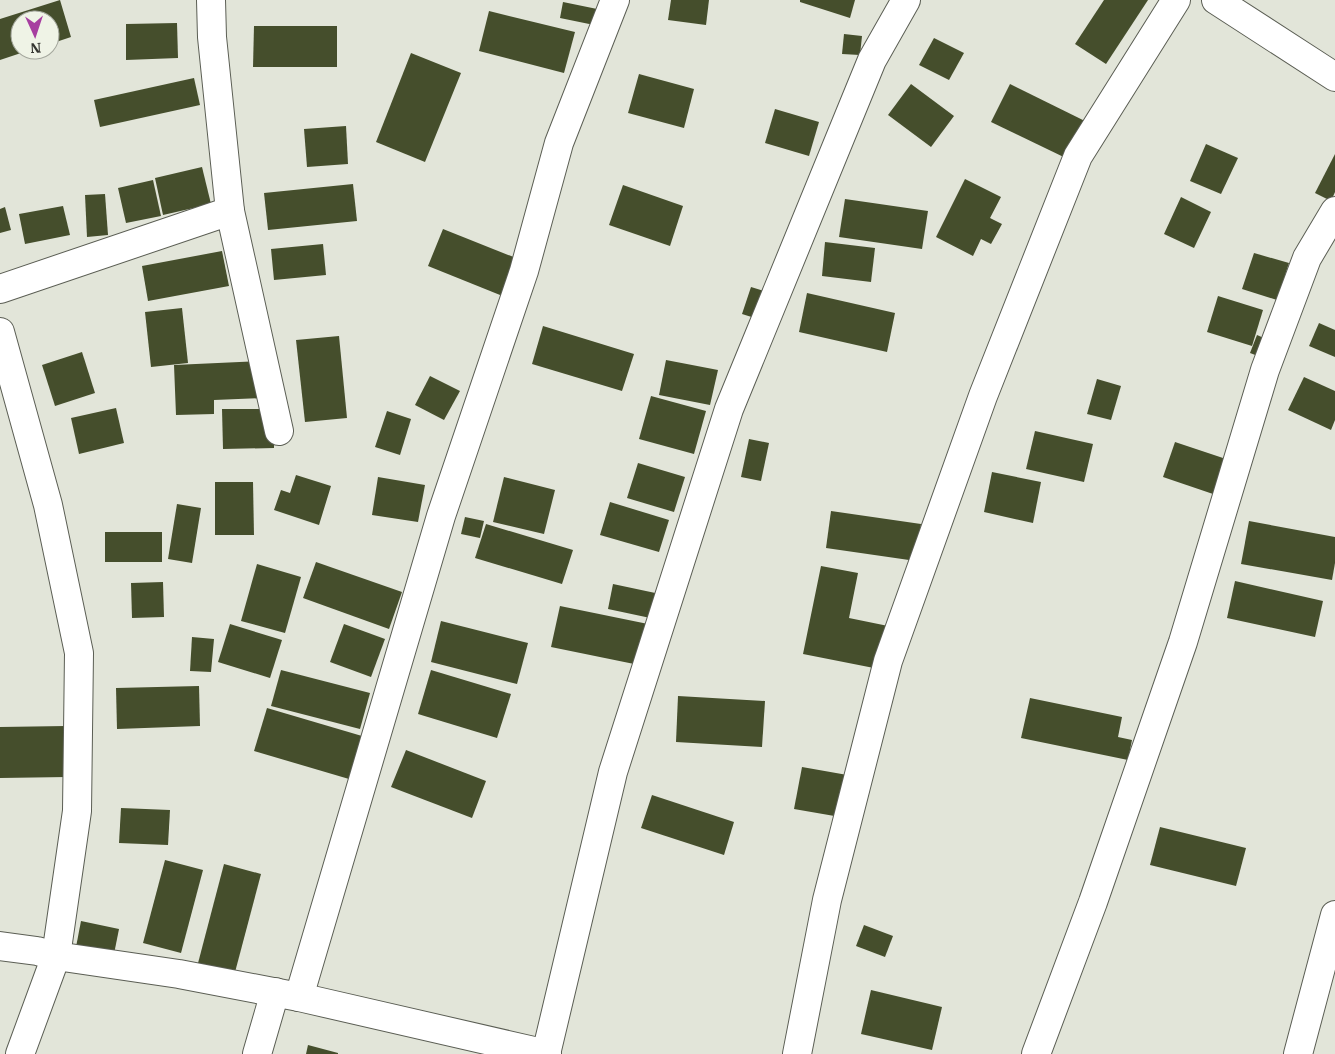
<svg xmlns="http://www.w3.org/2000/svg" width="1335" height="1054" font-family="'IBM Plex Serif',serif">
<style>
.building{fill:#454e2c}
.lines{fill:none;stroke-linecap:round;stroke-linejoin:round}
.minor-casing{stroke:#5b5e54;stroke-width:30}
.minor{stroke:#fff;stroke-width:28}
</style>
<rect width="100%" height="100%" fill="#e2e5d9"/>
<g class="building">
<path d="M60,0L71,37L50,44V20H20V50H30L0,60V19Z"/>
<path d="M671,0H709L706,25L668,20Z"/>
<path d="M800,0H855L850,18L800,2Z"/>
<path d="M1104,0H1148L1106,64L1075,44Z"/>
<path d="M563,2L602,10L599,26L560,18Z"/>
<path d="M489,11L575,32L564,73L479,51Z"/>
<path d="M177,23L178,58L126,60V24Z"/>
<path d="M254,26H337V67H253Z"/>
<path d="M844,34L862,36L860,55L842,54Z"/>
<path d="M934,38L964,53L949,80L919,65Z"/>
<path d="M411,53L461,73L425,162L376,142Z"/>
<path d="M639,74L694,89L684,128L628,113Z"/>
<path d="M194,78L200,105L100,127L94,100Z"/>
<path d="M911,84L954,116L931,147L888,115Z"/>
<path d="M1010,84L1093,125L1074,162L991,122Z"/>
<path d="M775,109L819,122L809,156L765,143Z"/>
<path d="M346,126L348,164L307,167L304,129Z"/>
<path d="M1206,144L1238,158L1221,194L1190,181Z"/>
<path d="M1335,154V192L1331,201L1315,193Z"/>
<path d="M202,167L211,204L163,215L155,178Z"/>
<path d="M965,179L1001,197L990,218L1002,224L991,244L981,239L973,256L936,237Z"/>
<path d="M153,180L161,216L126,223L118,188Z"/>
<path d="M353,184L357,221L268,230L264,193Z"/>
<path d="M623,185L683,206L670,246L609,225Z"/>
<path d="M105,194L108,235L87,237L85,195Z"/>
<path d="M1181,197L1211,212L1194,248L1164,234Z"/>
<path d="M845,199L928,211L922,249L839,237Z"/>
<path d="M63,206L70,235L25,244L19,214Z"/>
<path d="M5,207L11,230L0,233V209Z"/>
<path d="M443,229L521,260L505,297L428,266Z"/>
<path d="M825,242L875,248L871,282L822,276Z"/>
<path d="M323,244L326,275L274,280L271,249Z"/>
<path d="M222,251L229,286L148,301L142,266Z"/>
<path d="M1254,253L1289,263L1277,300L1242,289Z"/>
<path d="M751,287L767,292L758,319L742,314Z"/>
<path d="M807,293L895,313L887,352L799,332Z"/>
<path d="M1218,296L1263,310L1252,346L1207,332Z"/>
<path d="M182,308L188,363L151,367L145,312Z"/>
<path d="M1319,323L1335,330V357L1309,346Z"/>
<path d="M543,326L634,354L622,391L532,364Z"/>
<path d="M1257,335L1273,342L1266,359L1250,353Z"/>
<path d="M339,336L347,418L305,422L296,340Z"/>
<path d="M82,352L95,393L55,406L42,365Z"/>
<path d="M666,360L718,370L710,405L659,395Z"/>
<path d="M262,361L264,398L214,400V414L176,415L174,365Z"/>
<path d="M430,376L460,391L444,420L415,405Z"/>
<path d="M1304,377L1335,391V420L1331,430L1288,410Z"/>
<path d="M1097,379L1121,386L1111,420L1087,414Z"/>
<path d="M651,396L706,411L694,454L639,439Z"/>
<path d="M116,408L124,443L79,454L71,418Z"/>
<path d="M222,409H274V448L223,449Z"/>
<path d="M387,411L411,419L400,455L375,447Z"/>
<path d="M1035,431L1093,444L1084,482L1026,469Z"/>
<path d="M749,439L769,443L761,481L741,477Z"/>
<path d="M1175,442L1226,459L1213,494L1163,477Z"/>
<path d="M638,463L685,477L674,512L627,498Z"/>
<path d="M992,472L1041,482L1033,523L984,512Z"/>
<path d="M296,475L331,486L319,525L274,510L281,490L290,493Z"/>
<path d="M378,477L425,485L418,522L372,515Z"/>
<path d="M504,477L555,490L544,534L493,522Z"/>
<path d="M215,482H253L254,535H215Z"/>
<path d="M610,502L669,520L659,552L600,535Z"/>
<path d="M177,504L201,508L192,563L168,559Z"/>
<path d="M831,511L921,524L916,561L826,548Z"/>
<path d="M465,517L484,521L480,538L461,534Z"/>
<path d="M1249,521L1335,537V563L1332,580L1241,564Z"/>
<path d="M486,524L573,550L562,584L475,558Z"/>
<rect x="105" y="532" width="57" height="30"/>
<path d="M316,562L402,592L389,629L303,598Z"/>
<path d="M257,564L301,577L285,633L241,621Z"/>
<path d="M821,566L858,573L849,618L893,627L884,670L803,654Z"/>
<path d="M1235,581L1323,601L1315,637L1227,618Z"/>
<path d="M163,582L164,617L132,618L131,583Z"/>
<path d="M613,584L660,594L655,619L608,609Z"/>
<path d="M560,606L648,624L639,665L551,647Z"/>
<path d="M441,621L528,643L517,684L431,662Z"/>
<path d="M230,624L282,640L270,678L218,662Z"/>
<path d="M344,624L385,639L371,677L330,662Z"/>
<path d="M192,637L214,639L211,672L190,671Z"/>
<path d="M281,670L370,693L360,729L271,706Z"/>
<path d="M431,670L511,694L497,738L418,714Z"/>
<path d="M199,686L200,726L117,729L116,688Z"/>
<path d="M678,696L765,701L762,747L676,742Z"/>
<path d="M1030,698L1122,717L1118,737L1132,740L1128,760L1021,738Z"/>
<path d="M267,708L362,736L349,779L254,751Z"/>
<path d="M66,726L67,777L0,778V727Z"/>
<path d="M406,750L486,781L472,818L391,787Z"/>
<path d="M802,767L853,776L846,818L794,809Z"/>
<path d="M652,795L734,822L724,855L641,828Z"/>
<path d="M121,808L170,810L168,845L119,843Z"/>
<path d="M1160,827L1246,848L1236,886L1150,865Z"/>
<path d="M165,860L203,870L181,953L143,943Z"/>
<path d="M224,864L261,874L234,976L197,967Z"/>
<path d="M81,921L119,929L114,954L76,947Z"/>
<path d="M864,925L893,936L885,957L856,946Z"/>
<path d="M871,990L942,1007L932,1050L861,1034Z"/>
<path d="M308,1045L338,1053V1054H306Z"/>
</g>
<g class="lines">
<defs>
<g id="minor">
<path d="M211,0L212,37L230,211L279,431"/>
<path d="M1216,0L1335,77"/>
<path d="M0,289L230,211"/>
<path d="M0,332L48,505L79,653L77,811L56,956L20,1054"/>
<path d="M0,946L37,951L56,956L179,974L299,997L547,1054"/>
<path d="M299,997L441,516L524,271L559,143L615,0"/>
<path d="M257,1054L275,992"/>
<path d="M546,1054L613,772L729,409L872,60L906,0"/>
<path d="M797,1054L827,900L888,661L983,396L1078,156L1176,0"/>
<path d="M1036,1054L1093,902L1183,642L1265,370L1307,258L1335,211"/>
<path d="M1298,1054L1335,915"/>
</g>
</defs>
<use href="#minor" class="minor-casing"/>
<use href="#minor" class="minor"/>
</g>
<g transform="translate(35 35) rotate(177)"><circle r="24" fill="#eff3e6" stroke="#a4a79d"/>
<path d="M0-4L9 19L0 12L-9 19Z" fill="#a73ea0"/>
<text y="-8" font-size="14" font-weight="bold" text-anchor="middle" fill="#343530">N</text>
</g>
</svg>
